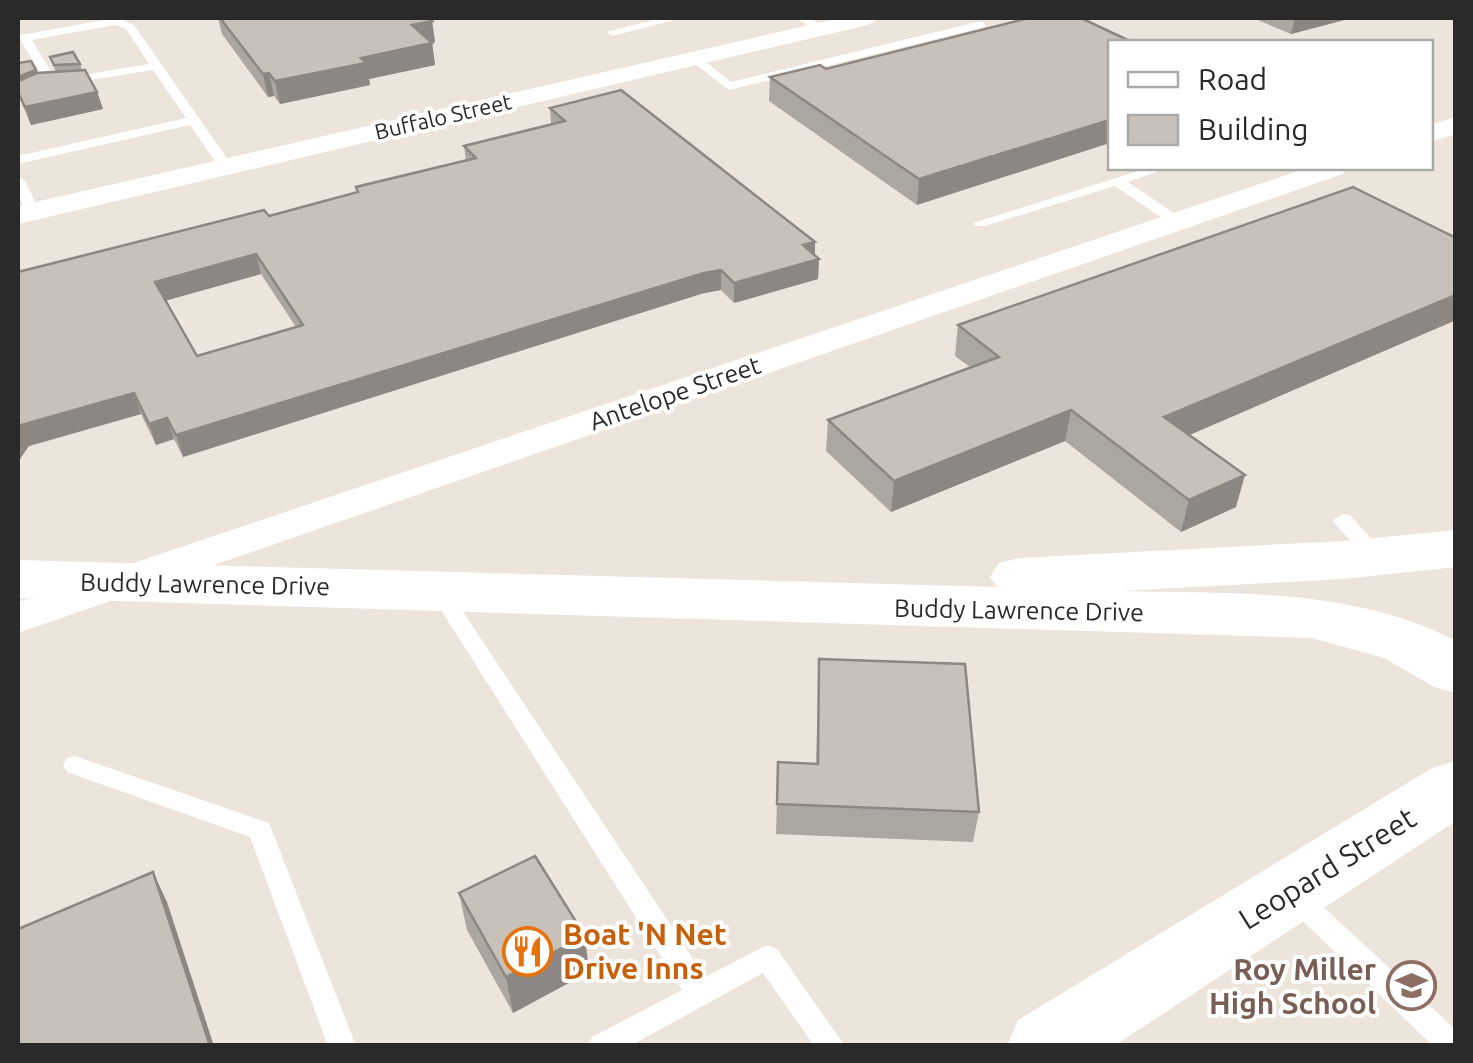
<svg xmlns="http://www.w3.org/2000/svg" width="1473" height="1063" font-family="Ubuntu,sans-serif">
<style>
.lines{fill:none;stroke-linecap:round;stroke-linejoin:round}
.lane{fill:#fff;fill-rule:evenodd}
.street{fill:#fff;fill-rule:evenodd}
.secondary{fill:#fff;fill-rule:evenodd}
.wall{fill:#aca6a0;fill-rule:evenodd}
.shaded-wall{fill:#8c8782}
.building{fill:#c8c1ba;stroke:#8c8782;stroke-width:2.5;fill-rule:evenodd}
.labels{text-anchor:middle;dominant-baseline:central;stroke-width:8;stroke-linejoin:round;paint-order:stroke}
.far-street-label{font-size:22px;fill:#2a2a2a;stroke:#fff}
.street-label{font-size:25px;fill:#2a2a2a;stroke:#fff}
.near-street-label{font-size:30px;fill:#2a2a2a;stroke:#fff}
.near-food-label{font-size:30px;font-weight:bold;fill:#c56008;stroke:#fff;text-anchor:start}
.near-education-label{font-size:30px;font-weight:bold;fill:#785e54;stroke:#fff;text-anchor:end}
</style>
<rect width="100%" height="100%" fill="#ede4db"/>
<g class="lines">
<g class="lane">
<path d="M104,18H118L134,25L233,167L231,170H221L190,125L18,164V156L186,118L153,70L59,85V79L63,78L149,64L126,29L115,25L32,40L57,81L50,86H42L40,83L44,79L19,38L21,35L104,20Z"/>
<path d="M662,18H682L612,36L606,32Z"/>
<path d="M796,18H810L827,29L817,31Z"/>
<path d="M981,21L985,23V27L729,90L687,58L697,55L731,82Z"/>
<path d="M1148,168H1168L1128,182L1181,218V224H1171L1115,186L985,226H975L973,223Z"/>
<path d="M18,177L25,181L40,212L38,215H28C20,202 17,191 18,177Z"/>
<path d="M1343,514L1350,515L1384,553L1387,558L1384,563H1370L1336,525L1333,520Z"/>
<path d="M439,584L446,586L705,977L767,945L777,949L845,1046H814L763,973L630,1046H588L592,1037L682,990L429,591Z"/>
<path d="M75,756L269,823L356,1046H328L250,837L67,772L63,765L67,758Z"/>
<path d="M1294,885L1303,888L1456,1030V1046H1433L1285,904L1281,896L1285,888Z"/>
</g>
<g class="street">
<path d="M840,18H880L868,25L18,224V206Z"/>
<path d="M1456,117V134L1430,142V125Z"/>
<path d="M1307,168H1347L1343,174L18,633V602Z"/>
</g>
<g class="secondary">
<path d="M1456,530V567L1343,579L1121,591C1234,594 1352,587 1456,641V693L1434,687L1384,658L1312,638L18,598V560L997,587L990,577L999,563L1019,558L1343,541Z"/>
<path d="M1456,761V821L1114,1046H1007L1018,1020L1432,768Z"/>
</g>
</g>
<g class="wall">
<path d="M218,18H428L432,21L435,42L432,43L435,65L369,79L370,85L280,104L274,96L268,97L222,34Z"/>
<path d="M1253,18H1352L1291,34Z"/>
<path d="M1132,42L917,205L769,101L770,77L826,69Z"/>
<path d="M50,57L80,64L82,70L97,92L103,109L31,125L18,94V63L37,73L56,72Z"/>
<path d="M550,108L815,255L819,259L818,279L734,303L721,290L704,293L183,457L174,439L156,445L141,414L29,446L18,272L269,216L357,192L356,187L466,160L464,146L551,124ZM261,274L296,327L197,356L166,300Z"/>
<path d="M1456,238V320L1188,435L1236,507L1181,532L1065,441L891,512L826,451L828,420L970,367L955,356L958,325Z"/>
<path d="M819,659L979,812L973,842L776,834L778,762L816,764Z"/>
<path d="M459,893L589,972L513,1013L467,930Z"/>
</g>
<g class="shaded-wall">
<path d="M1295,18H1352L1291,34Z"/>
<path d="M432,21L435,42L416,46L412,25Z"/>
<path d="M432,43L435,65L369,79L370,85L280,104L275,81L361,58Z"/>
<path d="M36,70L39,78L18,87V77Z"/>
<path d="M269,73L274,96L268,97L263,74Z"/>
<path d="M97,92L103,109L31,125L25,107Z"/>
<path d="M1110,120V143L917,205L919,179Z"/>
<path d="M815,242V261L819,259L818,279L734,303V283L803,245Z"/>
<path d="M256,254L261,274L161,302L155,282Z"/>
<path d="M721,270V290L704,293L183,457L176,435L704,273Z"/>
<path d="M1456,295V320L1157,449L1164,417Z"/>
<path d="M134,393L141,414L29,446L18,462V429L21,425Z"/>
<path d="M1071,410L1065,441L891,512L894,481Z"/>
<path d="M167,418L174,439L156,445L149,424Z"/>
<path d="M1245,475L1236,507L1181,532L1189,500Z"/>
<path d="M153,872L167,902L214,1046H210Z"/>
<path d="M585,936L589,972L513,1013L506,977Z"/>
</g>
<g class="building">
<path d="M220,18H428L432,21L412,25L432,43L361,58L366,63L275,81L269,73L263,74Z"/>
<path d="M1029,18H1081L1132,42H1110V120L919,179L770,77L820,65L826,69Z"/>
<path d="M73,52L80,64L54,65L50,57Z"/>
<path d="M31,61L36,70L18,77V63Z"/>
<path d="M85,70L97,92L25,107L18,92V81L37,73Z"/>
<path d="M621,90L815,242L803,245L819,259L734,283L721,270L704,273L176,435L167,418L149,424L134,393L21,425L18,429V272L264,210L269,216L358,192L356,187L476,158L464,146L565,121L550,108ZM256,254L303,325L197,356L155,282Z"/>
<path d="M1353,187L1456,238V295L1164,417L1245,475L1189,500L1071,410L894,481L828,420L999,357L958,325Z"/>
<path d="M819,659L965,664L979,812L777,804L778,762L818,764Z"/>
<path d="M535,856L585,936L506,977L459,893Z"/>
<path d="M153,872L210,1046H18V929Z"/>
</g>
<defs>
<symbol id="restaurant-ring" viewBox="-11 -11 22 22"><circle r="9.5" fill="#fff" stroke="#e8710a" stroke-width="1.5"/><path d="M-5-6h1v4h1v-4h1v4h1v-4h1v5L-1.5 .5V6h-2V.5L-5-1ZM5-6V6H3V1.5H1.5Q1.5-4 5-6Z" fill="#e8710a"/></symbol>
<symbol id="school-ring" viewBox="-11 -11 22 22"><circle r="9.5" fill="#fff" stroke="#8d6e63" stroke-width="1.5"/><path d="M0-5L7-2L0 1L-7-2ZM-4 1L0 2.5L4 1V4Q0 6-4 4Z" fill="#8d6e63"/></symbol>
</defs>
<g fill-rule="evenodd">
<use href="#restaurant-ring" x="500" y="924" width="55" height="55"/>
<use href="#school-ring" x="1384" y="958" width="55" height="55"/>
</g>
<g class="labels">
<g class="far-street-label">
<text transform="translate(443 116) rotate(-13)">Buffalo Street</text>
</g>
<g class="street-label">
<text transform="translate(675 393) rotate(-19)">Antelope Street</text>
<text transform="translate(205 584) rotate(1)">Buddy Lawrence Drive</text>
<text transform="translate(1019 610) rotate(1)">Buddy Lawrence Drive</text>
</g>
<g class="near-street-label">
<text transform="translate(1327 868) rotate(-32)">Leopard Street</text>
</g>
<g class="near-food-label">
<text x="563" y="934">Boat 'N Net<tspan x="563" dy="34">Drive Inns</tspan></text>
</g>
<g class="near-education-label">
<text x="1376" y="969">Roy Miller<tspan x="1376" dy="34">High School</tspan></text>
</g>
</g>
<rect width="1473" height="1063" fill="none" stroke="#2a2a2a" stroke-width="40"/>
<rect x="1108" y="40" width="325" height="130" fill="#ffffff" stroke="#aaaaaa" stroke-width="2.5"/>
<rect x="1128" y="72" width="50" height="15" fill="#ffffff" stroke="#aaaaaa" stroke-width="2.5"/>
<text x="1198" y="90" font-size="30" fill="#2a2a2a">Road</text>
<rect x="1128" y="115" width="50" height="30" fill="#c8c1ba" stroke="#aaaaaa" stroke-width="2.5"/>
<text x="1198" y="140" font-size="30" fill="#2a2a2a">Building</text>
</svg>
